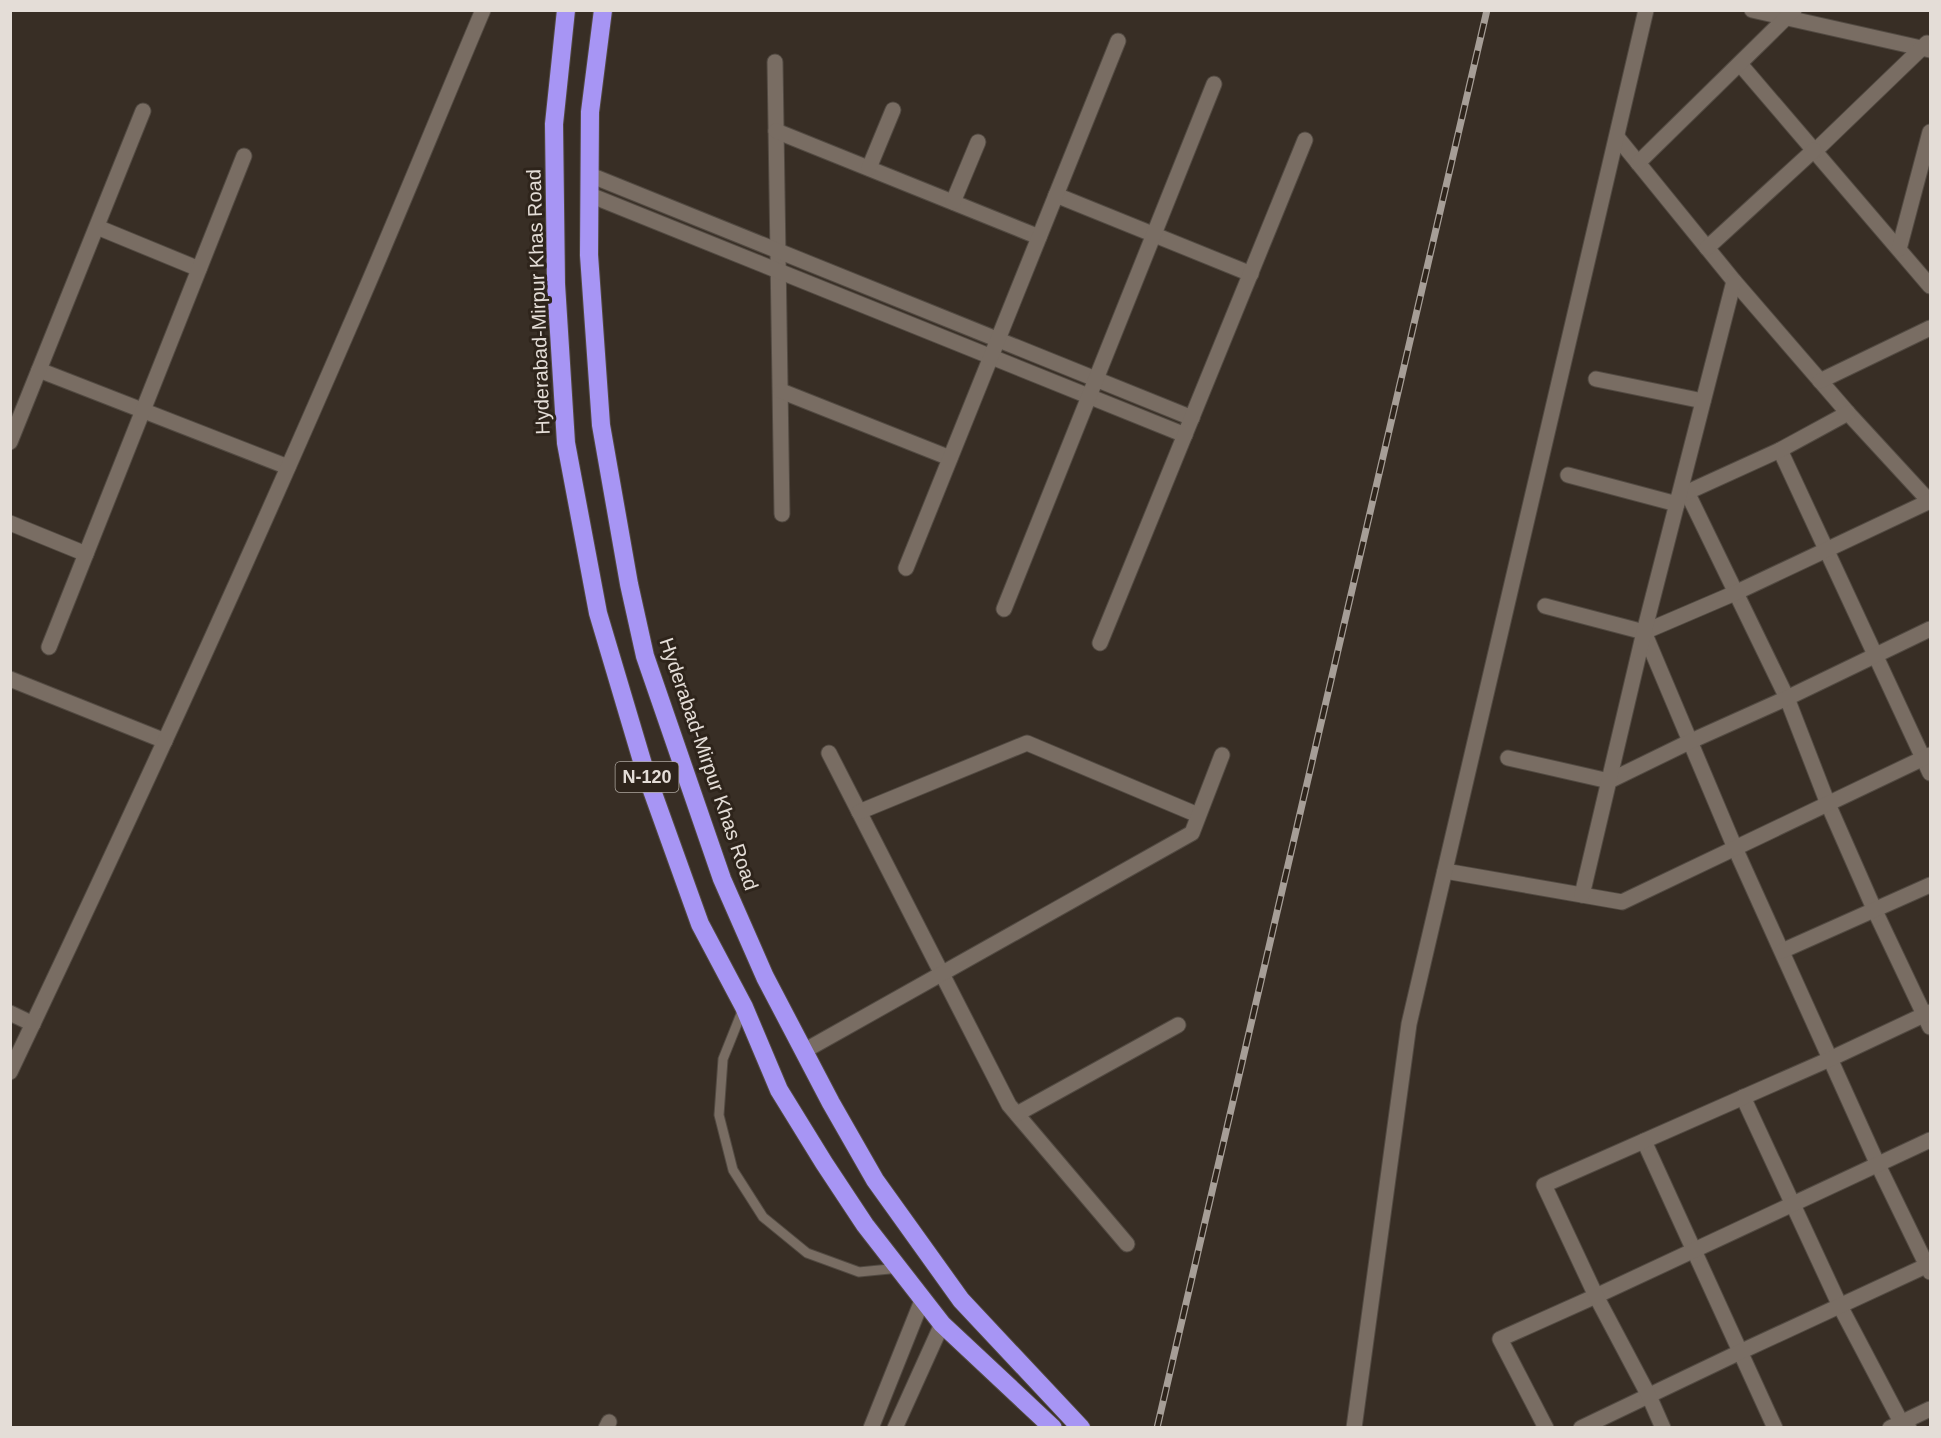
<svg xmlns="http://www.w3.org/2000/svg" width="1941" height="1438" font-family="Helvetica,sans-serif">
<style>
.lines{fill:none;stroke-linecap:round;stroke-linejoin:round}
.lane-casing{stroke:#524a42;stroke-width:11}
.street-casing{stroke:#524a42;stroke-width:17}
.secondary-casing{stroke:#524a42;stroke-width:17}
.highway-casing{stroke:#524a42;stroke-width:20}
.lane{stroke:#796d63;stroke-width:9}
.street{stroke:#796d63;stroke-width:15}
.secondary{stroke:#796d63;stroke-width:15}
.highway{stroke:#a795f4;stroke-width:18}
.rail-casing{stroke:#a69e97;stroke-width:7}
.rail{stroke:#2e241b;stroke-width:4.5;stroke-dasharray:14;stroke-linecap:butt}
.labels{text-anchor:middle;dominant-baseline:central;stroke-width:6;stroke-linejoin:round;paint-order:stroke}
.shield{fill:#2e241b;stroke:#ada69f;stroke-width:1.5}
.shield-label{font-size:18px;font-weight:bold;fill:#e4ddd7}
.street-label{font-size:20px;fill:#e4ddd7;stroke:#2e241b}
</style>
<rect width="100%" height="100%" fill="#382e25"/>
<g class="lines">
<defs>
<path id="lane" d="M743,1009L723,1059L719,1115L733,1170L763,1217L807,1253L859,1272L900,1268"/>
<g id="street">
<path d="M1752,10L1930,50"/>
<path d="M775,62L782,514"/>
<path d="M1740,64L1930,286"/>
<path d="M776,131L1039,237"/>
<path d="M1617,137L1734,281L1848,413L1930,502"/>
<path d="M1815,151L1927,43"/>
<path d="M1638,163L1794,10"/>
<path d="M869,168L893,110"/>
<path d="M590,175L1192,418"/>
<path d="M590,195L1185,435"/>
<path d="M1056,195L1251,274"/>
<path d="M953,202L978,142"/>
<path d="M97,227L199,269"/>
<path d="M1707,248L1814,150"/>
<path d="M1899,249L1930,132"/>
<path d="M39,370L288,467"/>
<path d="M1596,379L1703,401"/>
<path d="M1820,381L1930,328"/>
<path d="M781,391L950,458"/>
<path d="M10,442L143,111"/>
<path d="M1780,450L1930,773"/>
<path d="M1568,475L1677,504"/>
<path d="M1687,492L1787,698L1828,804L1875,911L1930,1027"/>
<path d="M1679,496L1780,450L1848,413"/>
<path d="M10,523L86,554"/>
<path d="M906,568L1118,41"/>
<path d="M1545,606L1644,632L1735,593L1930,501"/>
<path d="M1004,609L1214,84"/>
<path d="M1644,632L1735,848L1878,1165L1930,1272"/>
<path d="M1100,643L1305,140"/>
<path d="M49,647L244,156"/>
<path d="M10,679L165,741"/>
<path d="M829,753L1009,1105L1127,1244"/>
<path d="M1508,758L1609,781L1689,742L1787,698L1930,629"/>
<path d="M859,812L1027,743L1198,815"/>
<path d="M1445,871L1622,902L1930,755"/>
<path d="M1582,895L1644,632L1734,281"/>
<path d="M1782,951L1930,885"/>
<path d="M10,1013L33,1024"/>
<path d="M804,1051L1192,833L1222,755"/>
<path d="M1743,1097L1840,1306L1901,1422L1909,1428"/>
<path d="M1017,1114L1178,1025"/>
<path d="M1644,1141L1775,1428"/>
<path d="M606,1428L609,1422"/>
<path d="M871,1428L923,1298"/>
<path d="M895,1428L942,1324"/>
<path d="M1546,1428L1500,1339L1596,1296L1930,1140"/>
<path d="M1581,1428L1740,1352L1930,1264"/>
<path d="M1663,1428L1649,1396L1596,1296L1544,1185L1830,1059L1930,1012"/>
<path d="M1890,1428L1930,1409"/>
</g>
<g id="secondary">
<path d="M10,1072C127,826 241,578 349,328C395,223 438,116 483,10"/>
<path d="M1354,1428L1409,1024L1646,10"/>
</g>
<g id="highway">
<path d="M566,10L554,124L556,284L566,443L598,613L645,771L700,924L744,1007L779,1090L824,1163L865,1225L942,1324L1053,1428"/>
<path d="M603,10L590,112L589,255L601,425L629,584L645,656L722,879L765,977L831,1103L875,1180L961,1300L1081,1428"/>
</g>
</defs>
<use href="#lane" class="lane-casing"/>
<use href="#street" class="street-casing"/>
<use href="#secondary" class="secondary-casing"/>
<use href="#highway" class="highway-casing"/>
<use href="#lane" class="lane"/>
<use href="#street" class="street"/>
<use href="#secondary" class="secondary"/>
<use href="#highway" class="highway"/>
<defs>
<path id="rail" d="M1157,1428L1487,10"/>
</defs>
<use href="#rail" class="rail-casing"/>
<use href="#rail" class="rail"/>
</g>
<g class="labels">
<rect class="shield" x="615.5" y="762" width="63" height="30" rx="4.5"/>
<g class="shield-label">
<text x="647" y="777">N-120</text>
</g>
<g class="street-label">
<text transform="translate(538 302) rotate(-92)">Hyderabad-Mirpur Khas Road</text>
<text transform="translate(709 764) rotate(71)">Hyderabad-Mirpur Khas Road</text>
</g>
</g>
<rect width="1941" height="1438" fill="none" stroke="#e4ddd7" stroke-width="24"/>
</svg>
